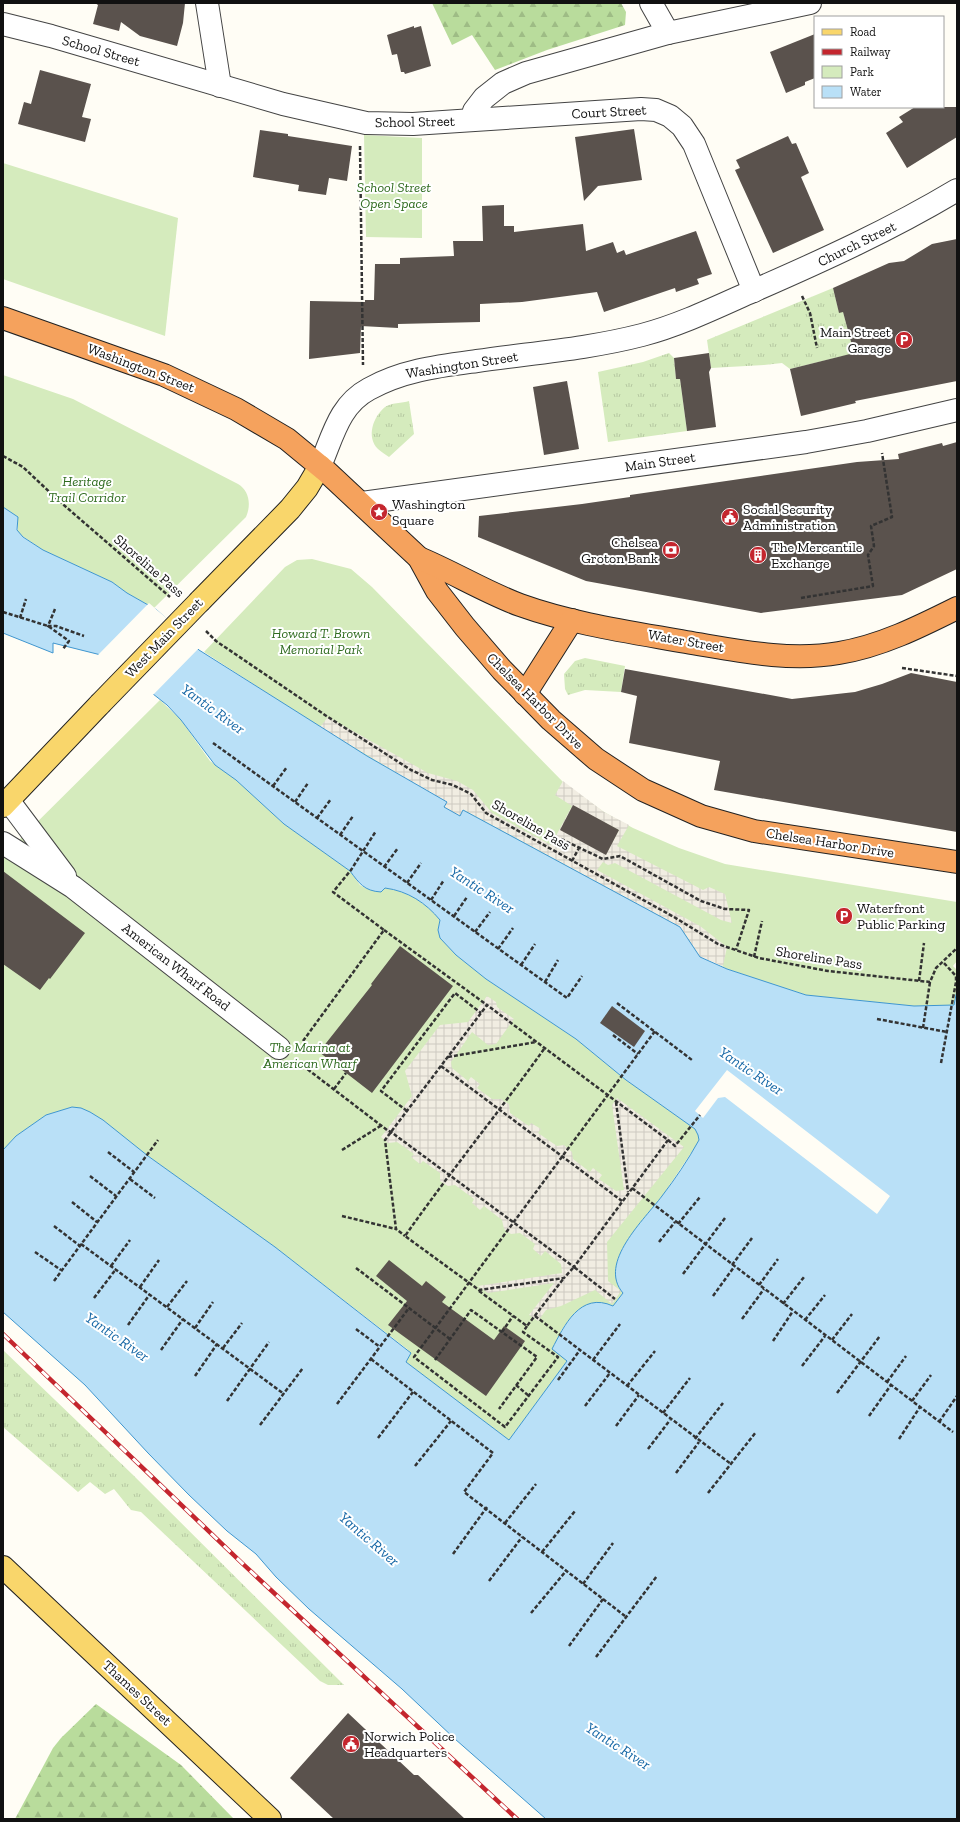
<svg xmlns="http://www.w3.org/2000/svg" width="960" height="1822" font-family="'Zilla Slab',serif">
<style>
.grass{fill:url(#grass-tufts)}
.forest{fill:url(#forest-firs)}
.park{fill:#d5ebbd}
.plaza{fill:url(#plaza-grid);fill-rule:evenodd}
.water{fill:#b9e0f7;stroke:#3f96cf}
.pier{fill:#fffdf5}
.building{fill:#5a524d}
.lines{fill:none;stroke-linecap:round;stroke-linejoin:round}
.minor-casing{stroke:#444;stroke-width:24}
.major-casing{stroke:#222;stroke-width:24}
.highway-casing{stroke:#222;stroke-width:24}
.path{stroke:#333;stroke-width:2.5;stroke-dasharray:4 2;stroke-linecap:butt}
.minor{stroke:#fff;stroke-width:22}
.major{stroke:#f9d66b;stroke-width:22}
.highway{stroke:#f5a25d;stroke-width:22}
.rail-casing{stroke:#c4262e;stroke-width:4.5}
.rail{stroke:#fff;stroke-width:3;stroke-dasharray:9;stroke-linecap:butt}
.major-bridge-casing{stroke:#222;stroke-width:24;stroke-linecap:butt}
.major-bridge{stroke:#f9d66b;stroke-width:22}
.labels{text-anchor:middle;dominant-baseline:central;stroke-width:4;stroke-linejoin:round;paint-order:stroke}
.street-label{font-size:14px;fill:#111;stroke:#fff}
.park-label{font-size:14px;font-style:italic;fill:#2f6b1f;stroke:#fff}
.poi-label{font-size:14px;fill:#111;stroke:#fff;text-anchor:start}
.water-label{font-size:15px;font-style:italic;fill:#1768a6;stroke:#fff}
</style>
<defs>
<pattern id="grass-tufts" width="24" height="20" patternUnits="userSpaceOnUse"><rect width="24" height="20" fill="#d5ebbd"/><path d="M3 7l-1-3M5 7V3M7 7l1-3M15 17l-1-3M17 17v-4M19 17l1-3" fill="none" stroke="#b6c8a1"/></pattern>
<pattern id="forest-firs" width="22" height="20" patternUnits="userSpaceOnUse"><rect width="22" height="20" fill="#b9dc9c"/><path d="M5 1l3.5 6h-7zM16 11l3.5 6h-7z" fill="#9ebc85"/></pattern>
<pattern id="plaza-grid" width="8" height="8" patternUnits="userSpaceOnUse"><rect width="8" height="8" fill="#f1ede2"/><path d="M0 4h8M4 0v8" fill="none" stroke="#cecac1"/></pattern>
</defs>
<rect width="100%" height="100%" fill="#fffdf5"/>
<g class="grass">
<path d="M833,288L839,312H843L858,367L843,356L790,369L782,363L764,365L711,368L707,340Z"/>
<path d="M669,353L674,358L676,379H680L687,431L608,442L598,372L643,362Z"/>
<path d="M409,401L414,434L389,457C385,454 381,452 378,449C366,437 373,417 385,407C390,403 403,403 409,401Z"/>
<path d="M585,658L625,666L621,692L585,690L568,695L565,689L564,674L575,661Z"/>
<path d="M3,1350L132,1474L344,1685H328L320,1681L141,1512L131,1510L114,1489L105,1494L90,1482L78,1492L3,1427Z"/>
</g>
<g class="forest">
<path d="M432,3H621L626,12L625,25L547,50L495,70L472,35L452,45Z"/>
<path d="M96,1704L181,1765L234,1819H15L53,1748L61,1738Z"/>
</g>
<g class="park">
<path d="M364,135L422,138V238L366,237Z"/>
<path d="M3,163L178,218L165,336L3,279Z"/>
<path d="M3,375L73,399L238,484C250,491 251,506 246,517L154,608L127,593L112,582L43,550L18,533V517L3,507Z"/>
<path d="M312,559L351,569L372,587L565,784L604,812L633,828L679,848L725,864L957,902V961L953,966L957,970V990L954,1005L914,1006L806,995L727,969L463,810L367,756L284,704L204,652L285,567L297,560Z"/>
<path d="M160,700L181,720L210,761L236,780L284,824L350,871L360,885L365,888L381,892L385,888C408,891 426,903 440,920L438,930L440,938L456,955L486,979L576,1039L626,1080L695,1129L699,1135V1140L695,1147L663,1195L638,1226L622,1249L617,1264L616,1277L619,1288L623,1293L613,1306C591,1295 572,1313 561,1331L567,1361L509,1440L406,1362L411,1353L407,1349L275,1247L148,1156L103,1120L90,1112L72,1107L46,1115L16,1136L3,1150V856Z"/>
</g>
<g class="plaza">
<path d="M328,717L428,773L457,781L473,790L492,813L551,845L572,806L555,795L563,781L604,812L629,825L617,846L703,890L709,887L725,894L732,923L721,920L615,863L608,865L603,862L597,870L700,926L727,947L723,966L700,957L680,927L464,810L460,816L443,807L446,802L320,727ZM573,806L619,830L606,854Z"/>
<path d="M487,996L496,1002L497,1007L514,1019L496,1044L488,1045L472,1032L451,1062L452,1068L468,1081L471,1077L480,1084L477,1088L492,1099H501L509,1104L510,1113L529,1126L531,1123L541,1129L538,1133L557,1146L564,1145L572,1152L573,1159L590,1172L593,1168L602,1175L599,1179L616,1191L624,1190L612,1105L617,1098L684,1147L607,1242L608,1281L621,1291L612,1304L595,1290L561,1306L546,1310L538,1321L529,1315L554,1283L488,1293L478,1286L562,1273L561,1264L545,1251L541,1256L533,1249L535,1244L520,1233L511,1234L504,1229L502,1220L484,1206L480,1210L472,1203L474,1199L455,1185L448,1186L440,1181V1173L423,1161L420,1164L411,1157L414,1154L397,1142L388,1143L381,1137L412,1096L405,1071L440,1025L468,1022Z"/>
</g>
<path class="water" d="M3,507L18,517L17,530L23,537L43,550L112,582L127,593L157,610L199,650L367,756L447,802L444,807L460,816L463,810L680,927L700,957L727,969L806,995L914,1006L954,1005L957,990V1819H546L455,1739L402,1689L309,1609L276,1577L256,1554L227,1531L189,1495L148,1453L85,1385L3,1312V1150L16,1136L46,1115L72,1107L81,1108L90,1112L103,1120L148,1156L275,1247L411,1353L406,1362L509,1440L567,1361L552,1349C564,1326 580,1291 613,1306L623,1293C597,1263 645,1219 662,1196C675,1179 688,1160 699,1140L698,1135L695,1129L626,1080L576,1039L486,979L456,955L440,938L438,930L440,920C426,903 408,891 385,888L381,892C364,891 359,883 350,871L284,824L236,780L215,765L181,720L167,705L105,656L53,643V653L3,633Z"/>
<g class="pier">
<path d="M149,603L200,647L152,696L104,658L97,656Z"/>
<path d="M727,1070L890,1196L877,1214L725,1097L718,1098L703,1118L695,1111Z"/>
</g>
<g class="building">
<path d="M95,3H185L183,23L177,46L140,36L121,22L119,31L93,24L98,5Z"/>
<path d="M414,26V28L421,26L431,66L405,74L404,72H401L397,54L392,55L387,35Z"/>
<path d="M815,34V78L805,82V85L786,93L770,52Z"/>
<path d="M40,70L91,84L82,117L91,119L85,142L18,124L24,102L31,104Z"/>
<path d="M915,107H957V137L907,168L886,133L903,122L899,117Z"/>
<path d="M634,129L642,180L598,186L584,201L575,137Z"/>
<path d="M260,130L288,134V136L352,146L347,181L329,178L326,195L298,191L299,185L253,177Z"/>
<path d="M788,136L792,144L796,143L809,173L801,177L824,230L773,253L735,170L740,168L736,160Z"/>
<path d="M504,205V226H514V232L583,224L586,251L613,242L617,253L624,250L626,255L696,231L712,274L697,279L699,284L676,292L675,288L604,312L597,292L522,302L480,304V322L398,324V328L361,326L360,353L309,359L310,301L365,302V300H374L375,264H400V258L454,256L453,241H483L482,206Z"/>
<path d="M957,239V381L855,401L856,403L801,416L790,369L854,353L843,312L839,313L833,288L889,263L904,261L932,244Z"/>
<path d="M709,353L711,368L709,372L716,427L687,431L680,379H676L674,358Z"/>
<path d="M567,381L579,449L544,455L533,387Z"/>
<path d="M957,442V569L902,595L761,613L586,581L478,537L479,516L582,504L630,497V495L857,462L899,459L898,454L942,443L943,446Z"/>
<path d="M625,669L792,699L855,692L882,684L911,673L957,682V832L714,790L720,761L629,743L637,696L621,692Z"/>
<path d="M573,805L619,830L606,855L560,830Z"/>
<path d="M3,871L85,933L50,979L49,978L40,990L3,964Z"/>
<path d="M400,946L453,986L372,1093L319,1052L372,985L371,984Z"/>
<path d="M612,1006L645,1031L634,1047L600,1023Z"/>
<path d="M389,1260L422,1286L426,1281L446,1297L442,1302L494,1340L504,1326L525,1341L486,1396L388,1325L407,1301L376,1276Z"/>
<path d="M348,1713L414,1775H418L465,1819H334L290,1778Z"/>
</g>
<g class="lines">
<defs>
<g id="minor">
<path d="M207,3L220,86"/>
<path d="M651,3L668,33"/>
<path d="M3,24L51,36L283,104L366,123L413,124L641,109L656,110L670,116L682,126L694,144L754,291"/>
<path d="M472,120L474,111L484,98L503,83L526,73L668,33L810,3"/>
<path d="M320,466C333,436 339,405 369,389C403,370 440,366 477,361C532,353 588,349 642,335C680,325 717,307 753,291C824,260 890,230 957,190"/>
<path d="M362,503L806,442L867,431L957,410"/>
<path d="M8,800L65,876"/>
<path d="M3,843L73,887L279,1048"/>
</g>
<g id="major">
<path d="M200,601L290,509L307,488L320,466"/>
<path d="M3,806L100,704"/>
<path d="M3,1567L270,1819"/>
</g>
<g id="highway">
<path d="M3,318L164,375L236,409L287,439L327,472L419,558L437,591L465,627L502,670L551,720L596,759L643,790L701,816L754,831L957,862"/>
<path d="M419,558C453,572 485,592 520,605C573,624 630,632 686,642C735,650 788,662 839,653C881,646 919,627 957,608"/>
<path d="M525,694L572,620"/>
</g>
</defs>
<use href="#minor" class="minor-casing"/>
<use href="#major" class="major-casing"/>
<use href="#highway" class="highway-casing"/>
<g class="path">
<path d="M360,146L363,365"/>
<path d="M802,296L810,313L817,348"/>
<path d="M3,456L23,467L58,500L170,597"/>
<path d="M801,598L873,586L868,555L874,546L871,526L892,517L882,453"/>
<path d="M55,609L48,626H56L84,636"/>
<path d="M3,612L48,626L69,641L63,649"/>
<path d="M20,618L26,599"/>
<path d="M206,631L216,641L328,717L411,770L432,780L453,785L471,794L486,813L674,917L718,944L759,958L828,971L930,982L936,968L957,948"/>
<path d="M902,668L957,676"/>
<path d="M213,743L567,998L582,976"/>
<path d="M273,786L287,767"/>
<path d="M295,802L308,783"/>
<path d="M317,818L331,799"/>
<path d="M340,835L353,816"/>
<path d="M561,839L603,859L620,856L701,901L725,909L749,910L736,950"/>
<path d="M572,861L579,848"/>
<path d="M384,867L398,848"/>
<path d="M407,883L421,863"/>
<path d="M431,900L444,880"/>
<path d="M454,916L467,897"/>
<path d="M384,930L487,1005"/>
<path d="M475,932L490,912"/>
<path d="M498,949L513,928"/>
<path d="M754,957L762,921"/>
<path d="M521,965L535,944"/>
<path d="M919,981L924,943"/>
<path d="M545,982L558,960"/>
<path d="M617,1003L692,1060"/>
<path d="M877,1019L947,1032"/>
<path d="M923,1028L930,982"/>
<path d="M613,1035L638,1054"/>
<path d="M303,1041L384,930L333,892L351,870L376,831"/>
<path d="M544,1049C499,1112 450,1172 405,1236L479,1290L564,1278L574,1267L615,1299"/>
<path d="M448,1057L536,1042"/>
<path d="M298,1062L387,1130L391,1132L574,1267L668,1140L487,1005L391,1132L385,1140L396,1229L405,1236"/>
<path d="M941,1063L956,982V976L943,962"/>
<path d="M441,1066L622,1201"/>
<path d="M334,1089L346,1073"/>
<path d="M616,1102L628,1192"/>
<path d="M407,1111L381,1091L455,993L481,1013"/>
<path d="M668,1140L675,1146L700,1115"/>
<path d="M342,1150L382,1125"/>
<path d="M108,1152L134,1172"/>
<path d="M90,1176L116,1196"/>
<path d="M130,1179L155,1198"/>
<path d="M632,1188L953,1432"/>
<path d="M72,1202L97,1222"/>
<path d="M342,1216L396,1229"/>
<path d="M678,1224L700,1197"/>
<path d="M54,1226L80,1246"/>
<path d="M659,1242L675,1222"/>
<path d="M81,1244L284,1394"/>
<path d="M35,1252L61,1270"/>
<path d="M732,1265L752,1238"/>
<path d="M111,1266L130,1240"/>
<path d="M356,1268L450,1339"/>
<path d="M683,1274L725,1218"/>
<path d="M54,1281L158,1140"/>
<path d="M759,1285L778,1259"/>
<path d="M140,1287L159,1260"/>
<path d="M479,1291L527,1326L564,1278"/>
<path d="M713,1296L734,1267"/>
<path d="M94,1298L116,1269"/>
<path d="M783,1304L804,1277"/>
<path d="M167,1307L187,1281"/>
<path d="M535,1316L731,1464"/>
<path d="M742,1319L764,1289"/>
<path d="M805,1320L825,1295"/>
<path d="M128,1325L150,1294"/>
<path d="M527,1326L523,1332L558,1357L505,1427L414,1357L655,1031"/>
<path d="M195,1328L213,1302"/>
<path d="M356,1329L380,1347"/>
<path d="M502,1332L513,1316"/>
<path d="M832,1340L852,1314"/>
<path d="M773,1341L793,1311"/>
<path d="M223,1348L242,1323"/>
<path d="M161,1350L183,1319"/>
<path d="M371,1359L493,1453L464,1492L625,1616"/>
<path d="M435,1360L471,1310L537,1357L499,1409"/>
<path d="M593,1360L620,1324"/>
<path d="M802,1366L825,1336"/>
<path d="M195,1376L217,1344"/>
<path d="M558,1380L580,1350"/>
<path d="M887,1382L906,1356"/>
<path d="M516,1385L529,1396"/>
<path d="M627,1386L655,1351"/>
<path d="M837,1393L880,1336"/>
<path d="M227,1401L269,1342"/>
<path d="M912,1401L931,1375"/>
<path d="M337,1404L409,1308"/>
<path d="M585,1406L610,1373"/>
<path d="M663,1413L690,1378"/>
<path d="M869,1416L891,1385"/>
<path d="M939,1422L957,1396"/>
<path d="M260,1425L303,1368"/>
<path d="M616,1426L639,1395"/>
<path d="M378,1438L413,1392"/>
<path d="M695,1439L723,1403"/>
<path d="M899,1439L920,1407"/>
<path d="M648,1449L670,1420"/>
<path d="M415,1466L451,1421"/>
<path d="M676,1473L699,1442"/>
<path d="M708,1493L756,1432"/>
<path d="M505,1523L536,1484"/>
<path d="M542,1552L575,1511"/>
<path d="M453,1554L487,1507"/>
<path d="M489,1581L522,1537"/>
<path d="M583,1584L613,1543"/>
<path d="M531,1613L566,1571"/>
<path d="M569,1646L603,1599"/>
<path d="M596,1657L657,1576"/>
</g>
<use href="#minor" class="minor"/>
<use href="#major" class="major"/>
<use href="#highway" class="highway"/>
<defs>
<path id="rail" d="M3,1334L244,1565L517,1819"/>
</defs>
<use href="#rail" class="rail-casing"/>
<use href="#rail" class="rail"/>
<defs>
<path id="major-bridge" d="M100,704L200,601"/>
</defs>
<use href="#major-bridge" class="major-bridge-casing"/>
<use href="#major-bridge" class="major-bridge"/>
</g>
<defs>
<symbol id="parking-disc" viewBox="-11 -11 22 22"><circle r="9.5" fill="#c4262e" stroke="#fff"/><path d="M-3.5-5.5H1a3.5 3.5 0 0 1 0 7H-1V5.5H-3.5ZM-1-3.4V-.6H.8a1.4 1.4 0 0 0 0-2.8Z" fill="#fff"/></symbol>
<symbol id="sight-disc" viewBox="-11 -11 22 22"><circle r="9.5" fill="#c4262e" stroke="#fff"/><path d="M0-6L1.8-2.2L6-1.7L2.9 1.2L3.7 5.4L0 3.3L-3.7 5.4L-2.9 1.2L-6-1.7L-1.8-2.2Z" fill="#fff"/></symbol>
<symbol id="civic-disc" viewBox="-11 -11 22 22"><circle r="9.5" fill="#c4262e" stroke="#fff"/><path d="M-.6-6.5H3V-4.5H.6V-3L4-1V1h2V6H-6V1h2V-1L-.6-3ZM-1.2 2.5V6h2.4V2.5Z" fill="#fff"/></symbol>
<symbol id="bank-disc" viewBox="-11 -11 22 22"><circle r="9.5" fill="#c4262e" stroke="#fff"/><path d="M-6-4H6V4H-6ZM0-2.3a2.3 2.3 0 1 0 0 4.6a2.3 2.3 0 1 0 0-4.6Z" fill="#fff"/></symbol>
<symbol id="building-disc" viewBox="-11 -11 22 22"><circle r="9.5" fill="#c4262e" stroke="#fff"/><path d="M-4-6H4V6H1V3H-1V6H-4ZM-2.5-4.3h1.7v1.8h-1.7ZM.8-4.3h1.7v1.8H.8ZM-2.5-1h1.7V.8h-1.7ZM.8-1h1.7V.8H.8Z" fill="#fff"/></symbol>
</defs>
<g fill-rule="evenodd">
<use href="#parking-disc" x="894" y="330" width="20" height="20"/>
<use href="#sight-disc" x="369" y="502" width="20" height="20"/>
<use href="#civic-disc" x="720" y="507" width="20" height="20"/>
<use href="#bank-disc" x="661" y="540" width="20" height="20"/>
<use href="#building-disc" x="748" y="545" width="20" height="20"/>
<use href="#parking-disc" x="834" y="906" width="20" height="20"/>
<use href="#civic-disc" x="341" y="1734" width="20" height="20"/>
</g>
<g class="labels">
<g class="street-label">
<text transform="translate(101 51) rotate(16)">School Street</text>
<text transform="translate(609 112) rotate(-3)">Court Street</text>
<text transform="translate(415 122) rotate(-1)">School Street</text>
<text transform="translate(857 244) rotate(-26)">Church Street</text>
<text transform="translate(462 365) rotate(-9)">Washington Street</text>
<text transform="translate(141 368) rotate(21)">Washington Street</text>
<text transform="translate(660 462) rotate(-8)">Main Street</text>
<text transform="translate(149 566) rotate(41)">Shoreline Pass</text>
<text transform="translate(164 638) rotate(-46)">West Main Street</text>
<text transform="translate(686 641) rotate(10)">Water Street</text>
<text transform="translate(535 701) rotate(45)">Chelsea Harbor Drive</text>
<text transform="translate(531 825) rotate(30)">Shoreline Pass</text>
<text transform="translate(830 843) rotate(9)">Chelsea Harbor Drive</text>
<text transform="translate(819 958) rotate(9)">Shoreline Pass</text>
<text transform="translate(176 967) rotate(38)">American Wharf Road</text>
<text transform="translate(137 1693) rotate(43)">Thames Street</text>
</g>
<g class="park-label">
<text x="394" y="187">School Street<tspan x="394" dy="16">Open Space</tspan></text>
<text x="87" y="481">Heritage<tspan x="87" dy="16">Trail Corridor</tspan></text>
<text x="321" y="633">Howard T. Brown<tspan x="321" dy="16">Memorial Park</tspan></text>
<text x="310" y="1047">The Marina at<tspan x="310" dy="16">American Wharf</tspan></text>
</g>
<g class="poi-label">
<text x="891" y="332" text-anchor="end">Main Street<tspan x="891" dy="16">Garage</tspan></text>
<text x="392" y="504">Washington<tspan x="392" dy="16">Square</tspan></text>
<text x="743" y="509">Social Security<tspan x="743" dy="16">Administration</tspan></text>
<text x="658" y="542" text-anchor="end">Chelsea<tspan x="658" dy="16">Groton Bank</tspan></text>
<text x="771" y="547">The Mercantile<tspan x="771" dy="16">Exchange</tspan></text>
<text x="857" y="908">Waterfront<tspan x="857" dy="16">Public Parking</tspan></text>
<text x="364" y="1736">Norwich Police<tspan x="364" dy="16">Headquarters</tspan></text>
</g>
<g class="water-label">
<text transform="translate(213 709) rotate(36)">Yantic River</text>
<text transform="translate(482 890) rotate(33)">Yantic River</text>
<text transform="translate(751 1071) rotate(34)">Yantic River</text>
<text transform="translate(117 1337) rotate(35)">Yantic River</text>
<text transform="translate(369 1539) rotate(41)">Yantic River</text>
<text transform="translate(618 1746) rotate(33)">Yantic River</text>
</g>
</g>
<rect width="960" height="1822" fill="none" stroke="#111111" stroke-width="8"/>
<rect x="814" y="16" width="130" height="92" fill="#ffffff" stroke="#a0a0a0"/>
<rect x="822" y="29" width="20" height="6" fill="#f9d66b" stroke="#a0a0a0"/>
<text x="850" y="36" font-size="12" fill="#111111">Road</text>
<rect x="822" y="49" width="20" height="6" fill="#c4262e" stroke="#a0a0a0"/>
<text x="850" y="56" font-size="12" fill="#111111">Railway</text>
<rect x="822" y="66" width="20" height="12" fill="#d5ebbd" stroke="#a0a0a0"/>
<text x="850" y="76" font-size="12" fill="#111111">Park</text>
<rect x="822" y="86" width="20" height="12" fill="#b9e0f7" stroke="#a0a0a0"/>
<text x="850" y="96" font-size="12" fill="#111111">Water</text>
</svg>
